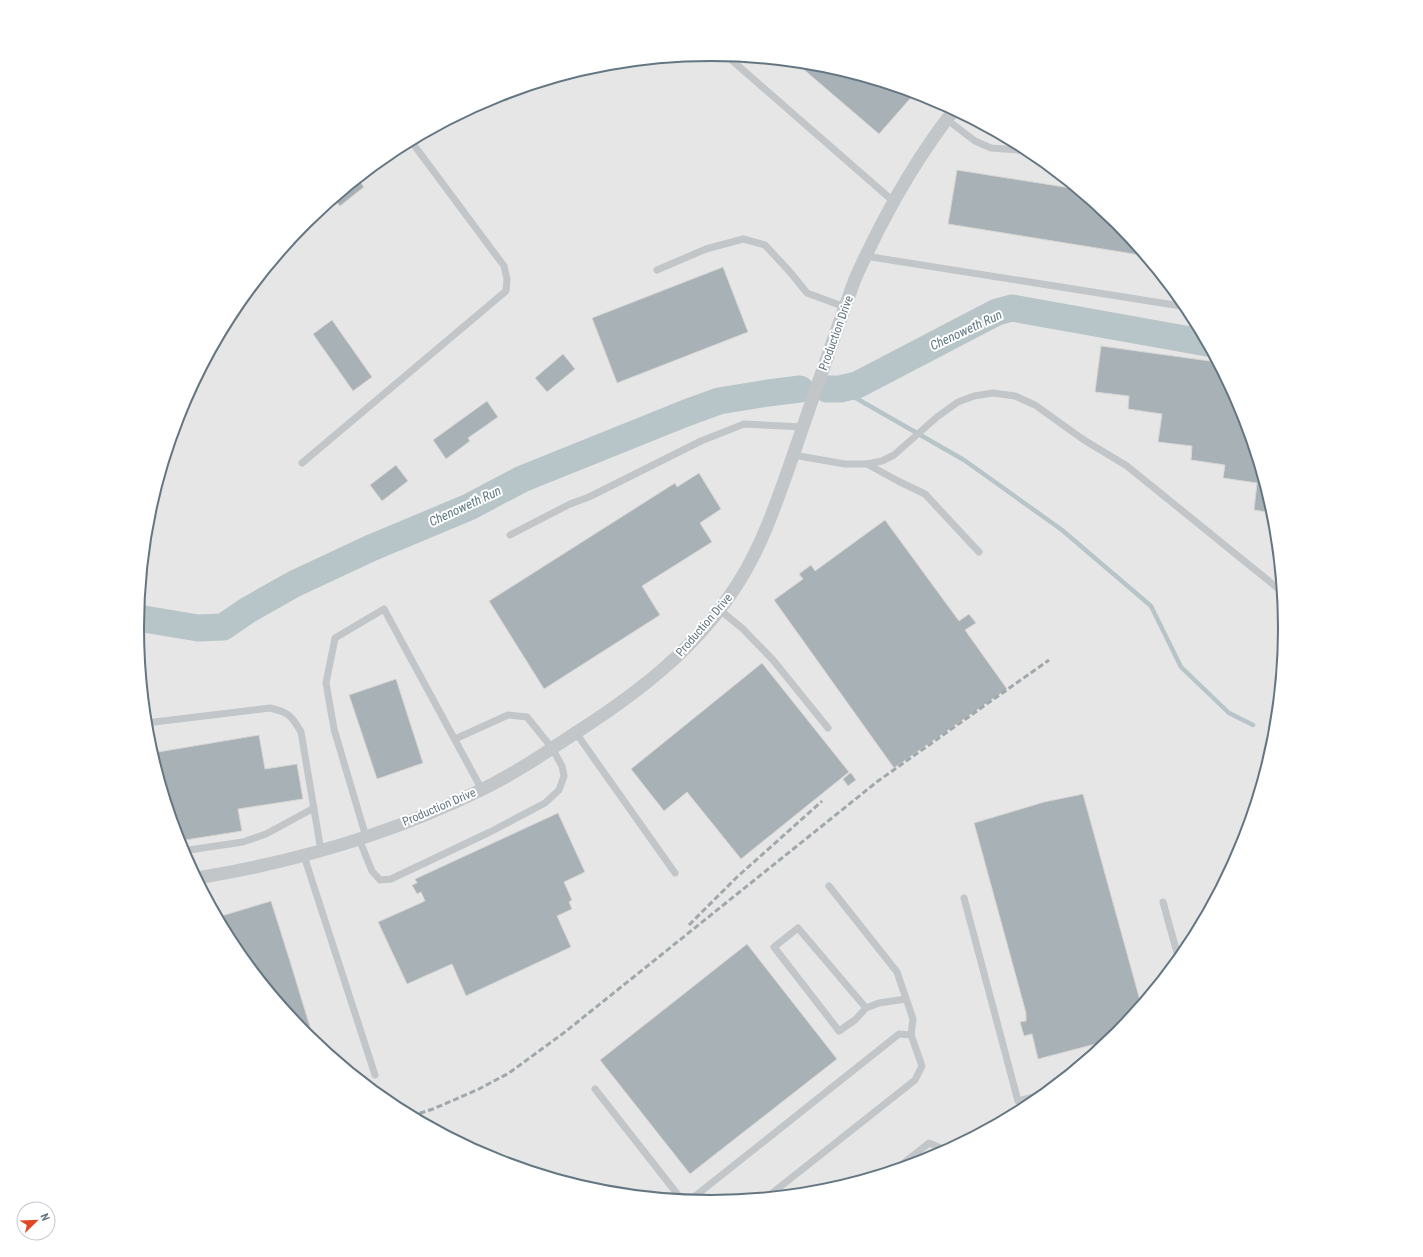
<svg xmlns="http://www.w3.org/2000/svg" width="1423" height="1257" font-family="'Roboto Condensed',sans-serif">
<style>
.built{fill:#e5e6e5}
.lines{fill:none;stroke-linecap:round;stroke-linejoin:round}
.stream{stroke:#b8c5c8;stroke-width:4.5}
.river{stroke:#b8c5c8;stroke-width:27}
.building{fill:#a8b1b6;stroke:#d6d6d4}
.lane{stroke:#c2c6c9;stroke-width:7}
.street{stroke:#c2c6c9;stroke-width:13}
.rail{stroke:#a1a8ac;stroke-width:3;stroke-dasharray:6 3;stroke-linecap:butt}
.labels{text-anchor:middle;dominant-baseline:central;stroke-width:4;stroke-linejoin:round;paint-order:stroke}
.street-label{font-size:12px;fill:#647682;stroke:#fff}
.water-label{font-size:13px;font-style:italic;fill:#5f787f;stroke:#fff}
.rim{fill:none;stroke:#647682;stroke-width:2}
</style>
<rect width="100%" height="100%" fill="#f5f5f1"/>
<circle class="built" cx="712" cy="629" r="573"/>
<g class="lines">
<path class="stream" d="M840,389L964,460L1062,530L1151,606L1181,667L1229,713L1253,725"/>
<g class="river">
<path d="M827,389H840L857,385L970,326L997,312L1012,308L1207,343"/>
<path d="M138,618L198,628L223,627L248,610L294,584L371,548L469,507L522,479L686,413L719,401L768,393L800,389"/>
</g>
</g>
<g class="building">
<path d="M795,62L824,65L915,93L879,134Z"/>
<path d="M957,170L1077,189L1118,222L1146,256L948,224Z"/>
<path d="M358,179L364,187L340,206L334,199Z"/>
<path d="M723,267L748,332L617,383L592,318Z"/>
<path d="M332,320L372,377L353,391L313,334Z"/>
<path d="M1101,346L1217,362L1242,409L1274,513L1254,510L1257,483L1223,478L1225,465L1191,460L1192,446L1158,442L1162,414L1128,409L1129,396L1095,392Z"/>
<path d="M563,354L575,369L547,392L535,378Z"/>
<path d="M487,401L498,417L468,438L470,441L446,459L433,440Z"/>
<path d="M396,465L408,481L382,501L370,485Z"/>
<path d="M699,473L721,509L700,523L712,542L642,586L660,615L544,689L489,601L675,483L677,487Z"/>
<path d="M885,520L959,621L969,614L976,623L965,630L1007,689L894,768L774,600L803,579L799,574L811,565L815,571Z"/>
<path d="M762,663L849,772L741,859L687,792L664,811L631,769Z"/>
<path d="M396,679L423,763L377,779L349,695Z"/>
<path d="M259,735L265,769L297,764L303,799L238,809L242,831L179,841L152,753Z"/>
<path d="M850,773H851L856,780L848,786L843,779Z"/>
<path d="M1083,794L1141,1004L1135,1006L1137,1012L1118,1035L1111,1040L1038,1059L1032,1034L1024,1036L1020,1022L1026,1021V1013L974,823L1044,802Z"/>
<path d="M558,813L585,872L564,882L572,900L569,902L572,909L557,916L571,947L466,996L452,964L407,984L378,922L425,901L421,892L417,894L412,885L417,883L415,879Z"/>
<path d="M271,901L289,958L315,1043L305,1035L234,947L218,917Z"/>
<path d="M747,944L837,1059L690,1174L600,1060Z"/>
</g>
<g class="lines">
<g class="lane">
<path d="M727,56L893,201"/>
<path d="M946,119L975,141L991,148L1030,151"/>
<path d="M865,256L1187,307"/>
<path d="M657,270L706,249L743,239L765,245L790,272L807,293L845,307"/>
<path d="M793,455L845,464H867L882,461L894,455L937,417L958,402L974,396L993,393L1015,396L1035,405L1084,440L1127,466L1280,590H1282"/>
<path d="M302,463L506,291L507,279L504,266L411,141"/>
<path d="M867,464L898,481L925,494L979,552"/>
<path d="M510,535L570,504L589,497L701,441L744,424L803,427"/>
<path d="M720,610L743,629L773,660L828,728"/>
<path d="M146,723L270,708C288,712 292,716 301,732L321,851"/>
<path d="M576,733L675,873"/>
<path d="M366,837L334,729L326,683L335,638L384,609L482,790"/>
<path d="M359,839L372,871L380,880L391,879L490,832L545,803L559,790L564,776L562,766L552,748L527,717L508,715L455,739"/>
<path d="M182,851L243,842L266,834L314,808"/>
<path d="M304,856L375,1075"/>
<path d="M964,898L1018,1101L1046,1094"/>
<path d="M1163,902L1179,960"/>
<path d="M866,1008L798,928L774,947L839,1031L855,1020L866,1008L879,1003L906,999"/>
<path d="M595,1089L682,1200"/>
<path d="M895,1170L929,1143L941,1148L944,1152"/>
<path d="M766,1198L915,1080L922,1066L911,1035L913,1019L897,972L829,886"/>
<path d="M689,1201L899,1034L911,1035"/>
</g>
<path class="street" d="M197,878C295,862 391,834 481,790C516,773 548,751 580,730C642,690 701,644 740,580C765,540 780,492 796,447C815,391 835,335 855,279C882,219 913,162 954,110"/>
<g class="rail">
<path d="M689,925L737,877L822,801"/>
<path d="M411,1116L433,1109L479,1089L509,1073L565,1032L878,781L1049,660"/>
</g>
</g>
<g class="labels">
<g class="street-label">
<text transform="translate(836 333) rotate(-70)">Production Drive</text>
<text transform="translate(704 625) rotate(-49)">Production Drive</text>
<text transform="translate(439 807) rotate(-23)">Production Drive</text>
</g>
<g class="water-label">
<text transform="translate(966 330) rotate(-25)">Chenoweth Run</text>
<text transform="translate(465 506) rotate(-25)">Chenoweth Run</text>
</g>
</g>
<path d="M0 0H1423V1257H0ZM144 628a567 567 0 1 1 1134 0a567 567 0 1 1-1134 0Z" fill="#fff" fill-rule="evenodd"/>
<path class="rim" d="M144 628a567 567 0 1 1 1134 0a567 567 0 1 1-1134 0Z"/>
<g transform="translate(36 1221) rotate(67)"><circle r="19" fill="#ffffff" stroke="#c1c8cd"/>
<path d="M0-3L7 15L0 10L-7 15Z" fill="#e14725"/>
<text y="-6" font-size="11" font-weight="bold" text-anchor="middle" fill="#647682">N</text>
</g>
</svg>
